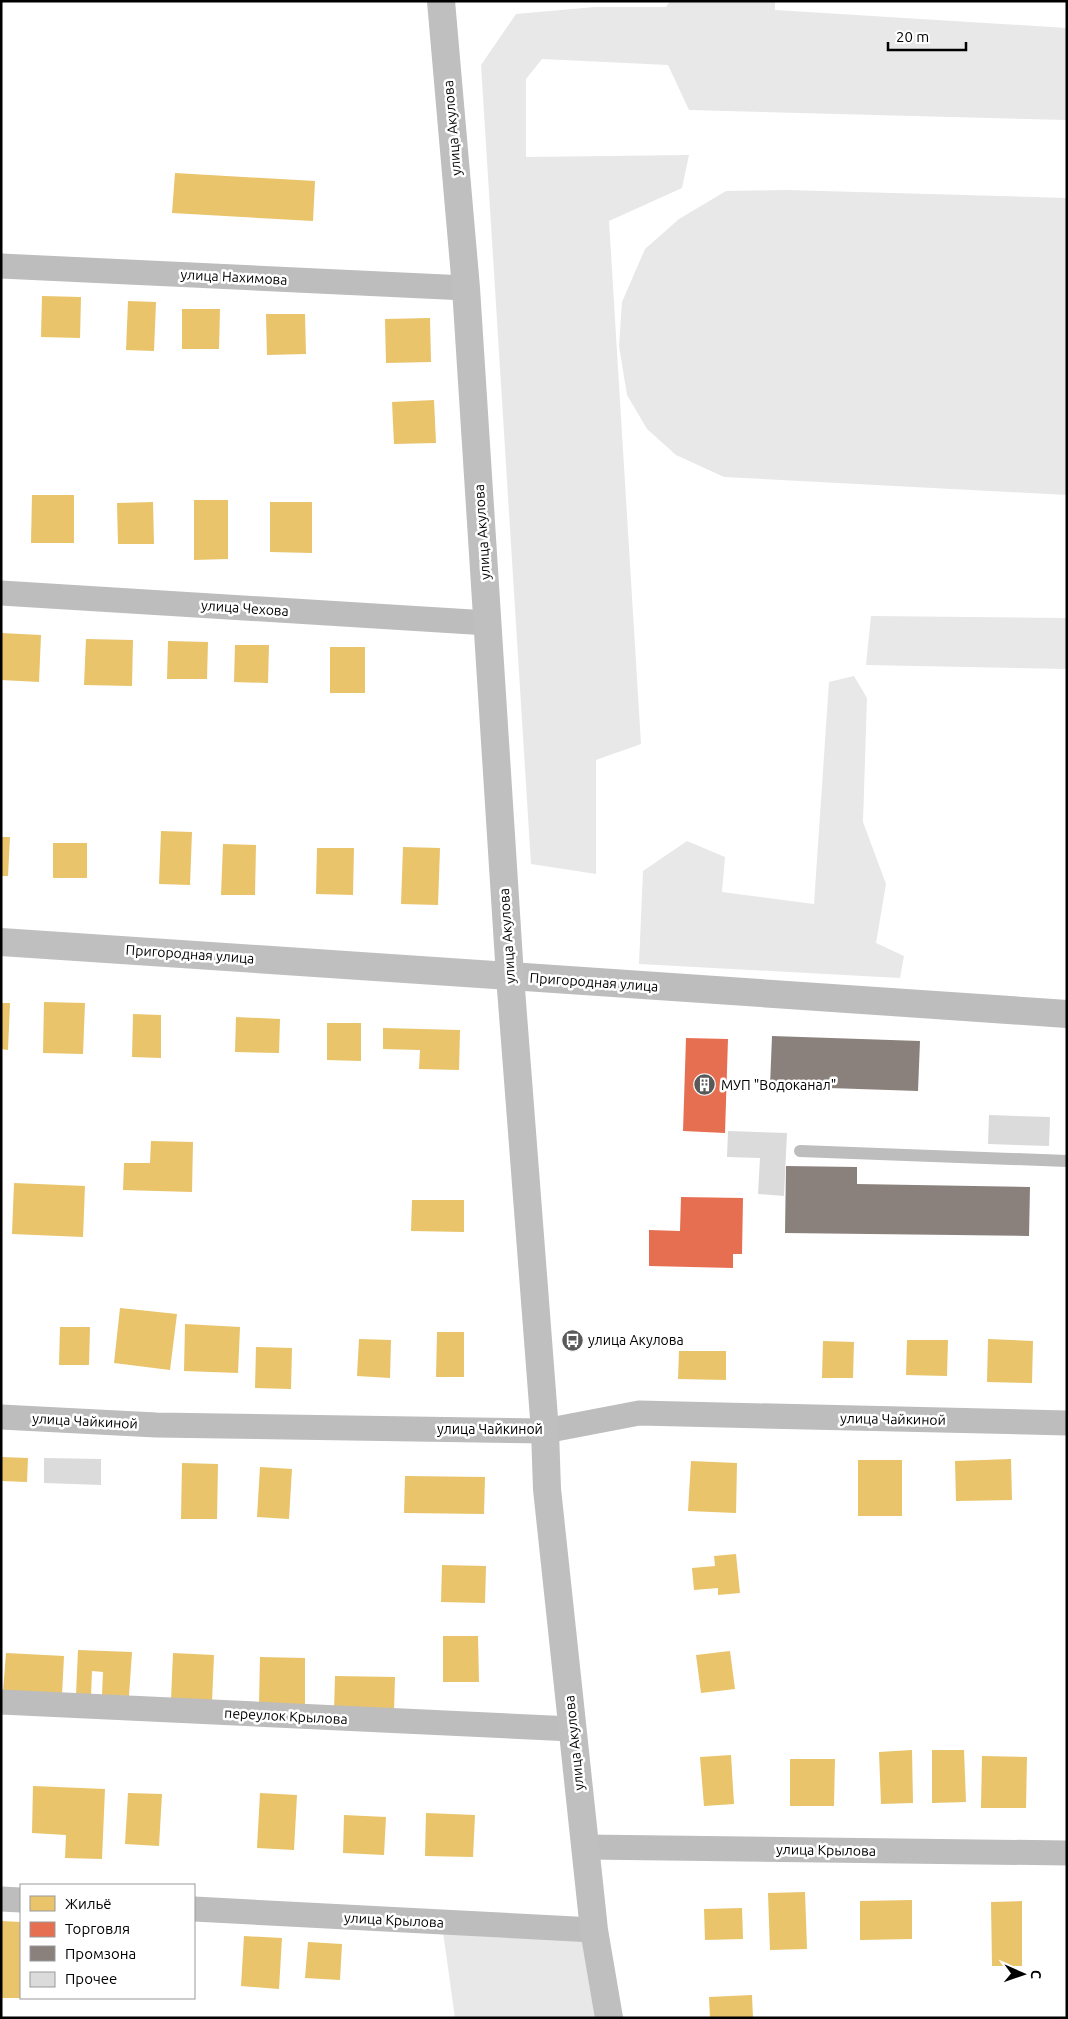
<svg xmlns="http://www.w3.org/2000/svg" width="1068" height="2019" font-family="Ubuntu,sans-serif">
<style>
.green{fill:#e8e8e8}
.homes{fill:#e9c46a}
.shops{fill:#e76f51}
.industry{fill:#8a817c}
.building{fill:#dbdbdb}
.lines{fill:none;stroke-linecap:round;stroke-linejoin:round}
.service{stroke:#bdbdbd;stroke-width:12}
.minor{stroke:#bdbdbd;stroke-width:25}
.tertiary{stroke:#bdbdbd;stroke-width:28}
.secondary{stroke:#bfbfbf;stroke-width:28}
.labels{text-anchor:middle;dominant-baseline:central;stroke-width:5;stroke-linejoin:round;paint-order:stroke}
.street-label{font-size:14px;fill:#000;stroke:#fff}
.poi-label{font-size:14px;fill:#000;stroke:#fff;text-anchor:start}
</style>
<rect width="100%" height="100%" fill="#fff"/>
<g class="green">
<path d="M670,1H775V10L1067,28V120L689,110L668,65L542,59L526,79V157L689,155L682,188L609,221L641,744L596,760V874L531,864L481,65L516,14L595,7H666Z"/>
<path d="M786,190L1067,198V495L724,477L676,455L647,429L627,395L619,346L622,302L645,249L679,219L726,191Z"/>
<path d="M871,616L1067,618V669L866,665Z"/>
<path d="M854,676L867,698L863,822L886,884L876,943L904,956L900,978L639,964L643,871L687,841L725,857L722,892L814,904L829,682Z"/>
<path d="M443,1932L582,1940L595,2018H455Z"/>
</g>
<g class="homes">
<path d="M175,173L315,181L313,221L172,213Z"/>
<path d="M42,296L81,297L80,338L41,337Z"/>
<path d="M128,301L156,302L154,351L126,350Z"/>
<path d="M182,309H220L219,349H182Z"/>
<path d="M266,314H305L306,354L267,355Z"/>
<path d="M430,318L431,362L386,363L385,319Z"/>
<path d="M434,400L436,443L394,444L392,402Z"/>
<path d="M32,495H74V543H31Z"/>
<path d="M194,500H228V559L194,560Z"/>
<path d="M153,502L154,544H118L117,503Z"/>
<path d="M270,502H312V553L270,552Z"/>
<path d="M1,633L41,635L39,682L1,680Z"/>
<path d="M86,639L133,640L132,686L84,685Z"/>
<path d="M168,641L208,642L207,679H167Z"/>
<path d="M235,645H269L268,683L234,682Z"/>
<rect x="330" y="647" width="35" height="46"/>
<path d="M161,831L192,832L190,885L159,884Z"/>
<path d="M1,837H10L8,876H1Z"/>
<rect x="53" y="843" width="34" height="35"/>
<path d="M223,844L256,845L255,895H221Z"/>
<path d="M403,847L440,848L438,905L401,904Z"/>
<path d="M317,848H354L353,895L316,894Z"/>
<path d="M44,1002L85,1003L83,1054L43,1053Z"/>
<path d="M1,1003H10L8,1050L1,1049Z"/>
<path d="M133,1014L161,1015V1058L132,1057Z"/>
<path d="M236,1017L280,1019L279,1053L235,1052Z"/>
<path d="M327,1023H361V1061L327,1060Z"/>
<path d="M383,1028L460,1030L459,1070L419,1069L420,1050L383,1049Z"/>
<path d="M151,1141L193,1142L192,1192L123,1190L124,1163H150Z"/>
<path d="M14,1183L85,1186L83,1237L12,1234Z"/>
<path d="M412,1200H464V1232L411,1231Z"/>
<path d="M120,1308L177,1314L170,1370L114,1363Z"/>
<path d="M185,1324L240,1327L238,1373L184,1371Z"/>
<path d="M60,1327H90L89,1365H59Z"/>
<path d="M437,1332H464V1377H436Z"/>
<path d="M359,1339L391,1340L390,1378L357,1376Z"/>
<path d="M988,1339L1033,1341L1032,1383L987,1382Z"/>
<path d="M907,1340H948L947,1376L906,1375Z"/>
<path d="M823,1341L854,1342L853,1378H822Z"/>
<path d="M256,1347L292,1348L291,1389L255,1388Z"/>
<path d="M679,1351H726V1380L678,1379Z"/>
<path d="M1,1457L28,1458L27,1482L1,1481Z"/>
<path d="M1011,1459L1012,1500L956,1501L955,1461Z"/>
<rect x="858" y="1460" width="44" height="56"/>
<path d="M691,1461L737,1463L736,1513L688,1511Z"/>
<path d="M182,1463L218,1464L217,1519H181Z"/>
<path d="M260,1467L292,1469L289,1519L257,1517Z"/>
<path d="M405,1476L485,1477L484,1514L404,1513Z"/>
<path d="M736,1554L740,1593L718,1595V1588L694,1590L692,1568L715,1566L714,1556Z"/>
<path d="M442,1565L486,1566L485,1603L441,1602Z"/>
<path d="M443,1636H478L479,1682H443Z"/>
<path d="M78,1650L132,1652L129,1696L102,1695L103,1672L92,1671L91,1696L76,1695Z"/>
<path d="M730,1651L735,1689L701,1693L696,1655Z"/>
<path d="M6,1653L64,1656L62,1695L3,1692Z"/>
<path d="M173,1653L214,1655L212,1702L171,1700Z"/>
<path d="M260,1657L305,1658V1707L259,1705Z"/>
<path d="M335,1676L395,1677L394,1711L334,1710Z"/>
<path d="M912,1750L913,1803L881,1804L879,1752Z"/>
<path d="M932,1750H964L966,1802L932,1803Z"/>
<path d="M731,1755L734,1804L704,1806L700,1757Z"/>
<path d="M982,1756L1027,1757L1026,1808H981Z"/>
<path d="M790,1759H835L834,1806H790Z"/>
<path d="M33,1786L105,1789L102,1859L65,1858L66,1835L32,1833Z"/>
<path d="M128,1793L162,1794L159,1846L125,1844Z"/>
<path d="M260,1793L297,1795L294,1850L257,1848Z"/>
<path d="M426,1813L475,1815L473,1857L425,1856Z"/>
<path d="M344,1815L386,1817L384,1855L343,1853Z"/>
<path d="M805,1892L807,1949L770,1950L768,1893Z"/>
<path d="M912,1900V1939L860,1940V1901Z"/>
<path d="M1022,1901V1966H992L991,1902Z"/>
<path d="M742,1908L743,1939L705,1940L704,1909Z"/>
<path d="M1,1921L21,1922V1998H1Z"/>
<path d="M244,1936L282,1938L279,1989L241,1986Z"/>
<path d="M308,1942L342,1944L340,1980L305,1978Z"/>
<path d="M752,1995L753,2018H710L709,1997Z"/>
</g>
<g class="shops">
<path d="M686,1038L728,1039L725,1133L683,1131Z"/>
<path d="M681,1197L743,1198L742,1254H733V1268L649,1266V1230L680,1231Z"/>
</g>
<g class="industry">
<path d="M772,1036L920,1041L918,1091L770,1086Z"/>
<path d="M786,1166L857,1167V1184L1030,1187L1029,1236L785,1233Z"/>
</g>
<g class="building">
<path d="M989,1115L1050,1117L1049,1146L988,1144Z"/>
<path d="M728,1131L787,1133L784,1196L758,1194L760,1158L727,1157Z"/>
<path d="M44,1458L101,1459V1485L44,1483Z"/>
</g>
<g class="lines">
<path class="service" d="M800,1151L1067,1161"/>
<g class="minor">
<path d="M1,266L466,288"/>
<path d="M1,593L488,623"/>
<path d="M1,1417L156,1425L545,1431L639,1413L1067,1423"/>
<path d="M1,1702L572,1729"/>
<path d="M586,1847L1067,1853"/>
<path d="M1,1899L21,1900"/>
<path d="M194,1909L594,1930"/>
</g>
<path class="tertiary" d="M510,976L1067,1014"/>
<g class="secondary">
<path d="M441,1L466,288L510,976L545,1431L547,1489L594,1930L609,2018"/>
<path d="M1,942L510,976"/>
</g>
</g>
<defs>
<symbol id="building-disc" viewBox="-11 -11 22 22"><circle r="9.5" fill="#595959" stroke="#fff"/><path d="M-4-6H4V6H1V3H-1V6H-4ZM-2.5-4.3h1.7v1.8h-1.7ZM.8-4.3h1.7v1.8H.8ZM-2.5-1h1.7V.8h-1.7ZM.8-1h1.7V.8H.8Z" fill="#fff"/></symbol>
<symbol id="bus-disc" viewBox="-11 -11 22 22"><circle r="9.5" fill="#595959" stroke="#fff"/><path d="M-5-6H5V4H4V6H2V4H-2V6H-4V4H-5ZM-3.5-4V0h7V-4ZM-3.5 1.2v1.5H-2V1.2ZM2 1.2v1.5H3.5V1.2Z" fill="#fff"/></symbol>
</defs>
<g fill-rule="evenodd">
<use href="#building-disc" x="692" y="1072" width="25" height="25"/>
<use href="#bus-disc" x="560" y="1328" width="25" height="25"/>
</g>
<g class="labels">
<g class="street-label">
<text transform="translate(452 128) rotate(-95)">улица Акулова</text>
<text transform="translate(234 277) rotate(3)">улица Нахимова</text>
<text transform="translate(482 532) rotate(-94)">улица Акулова</text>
<text transform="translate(245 608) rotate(4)">улица Чехова</text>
<text transform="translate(507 936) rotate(-94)">улица Акулова</text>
<text transform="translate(190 954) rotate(4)">Пригородная улица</text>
<text transform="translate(594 982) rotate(4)">Пригородная улица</text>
<text transform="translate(893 1419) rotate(1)">улица Чайкиной</text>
<text transform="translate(85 1421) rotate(3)">улица Чайкиной</text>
<text x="490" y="1429">улица Чайкиной</text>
<text transform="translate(286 1716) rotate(3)">переулок Крылова</text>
<text transform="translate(574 1743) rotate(-96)">улица Акулова</text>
<text transform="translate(826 1850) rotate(1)">улица Крылова</text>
<text transform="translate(394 1920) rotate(3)">улица Крылова</text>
</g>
<g class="poi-label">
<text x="721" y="1085">МУП "Водоканал"</text>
<text x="588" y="1340">улица Акулова</text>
</g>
</g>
<rect width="1068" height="2019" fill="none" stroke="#000000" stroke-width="5"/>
<rect x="20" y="1884" width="175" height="115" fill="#ffffff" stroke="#999999"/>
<rect x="30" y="1896" width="25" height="15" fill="#e9c46a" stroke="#999999"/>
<text x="65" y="1909" font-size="15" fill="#000000">Жильё</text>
<rect x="30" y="1922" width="25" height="15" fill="#e76f51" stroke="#999999"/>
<text x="65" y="1934" font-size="15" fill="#000000">Торговля</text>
<rect x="30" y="1946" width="25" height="15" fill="#8a817c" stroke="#999999"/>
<text x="65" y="1959" font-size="15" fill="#000000">Промзона</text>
<rect x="30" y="1972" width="25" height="15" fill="#dbdbdb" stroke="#999999"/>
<text x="65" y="1984" font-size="15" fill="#000000">Прочее</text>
<g transform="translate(1023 1974) rotate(92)" stroke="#ffffff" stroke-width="4" paint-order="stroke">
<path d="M0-4L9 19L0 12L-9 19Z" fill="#000000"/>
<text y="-8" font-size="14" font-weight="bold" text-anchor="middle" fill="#000000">С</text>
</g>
<path d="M888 42v8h78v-8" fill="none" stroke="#000000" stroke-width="2.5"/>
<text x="896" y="42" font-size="15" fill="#000000" stroke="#ffffff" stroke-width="4" paint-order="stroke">20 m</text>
</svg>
